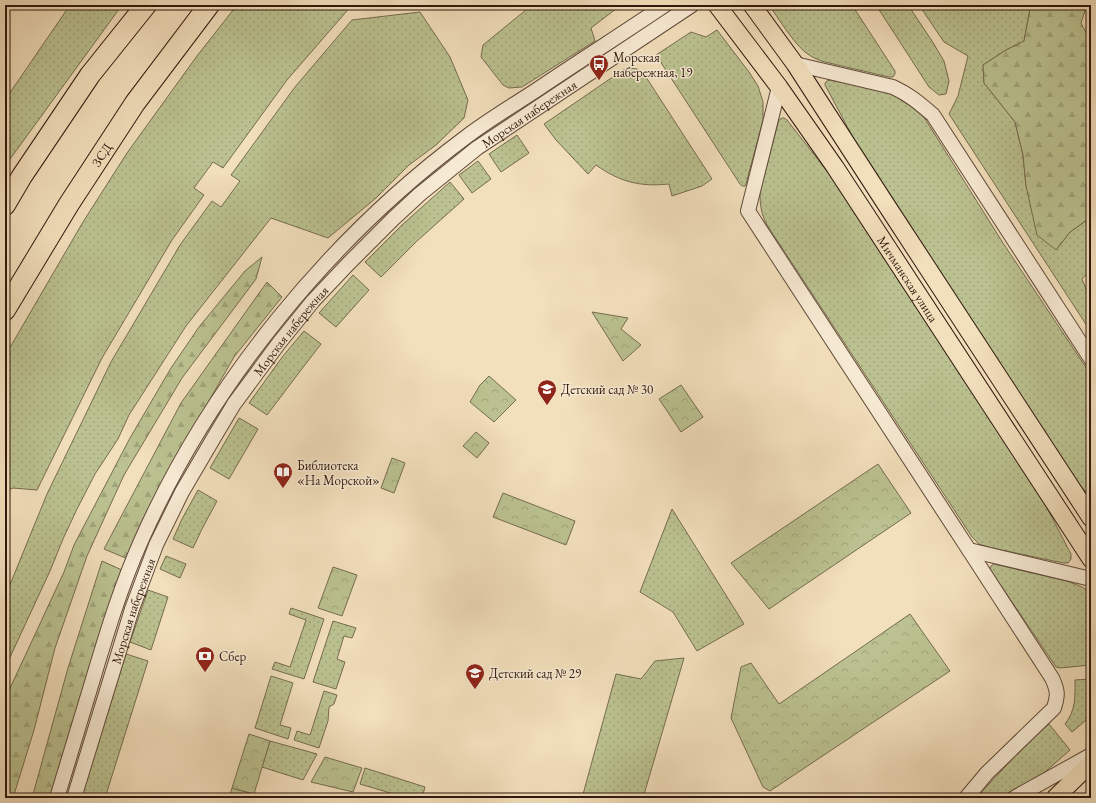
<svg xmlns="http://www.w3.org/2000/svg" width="1096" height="803" font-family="'EB Garamond',serif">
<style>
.grass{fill:url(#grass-dots);stroke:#766c4e}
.forest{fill:url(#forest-firs);stroke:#766c4e}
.park{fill:url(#park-crowns);stroke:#766c4e}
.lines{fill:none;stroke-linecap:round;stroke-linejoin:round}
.minor-casing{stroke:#604a39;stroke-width:16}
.major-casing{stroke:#30180d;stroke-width:19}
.highway-casing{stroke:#30180d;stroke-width:22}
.minor{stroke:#f7ead3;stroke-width:14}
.major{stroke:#f2dfbc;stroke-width:17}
.highway{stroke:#f2dfbc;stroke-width:20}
.labels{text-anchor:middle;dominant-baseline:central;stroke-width:3;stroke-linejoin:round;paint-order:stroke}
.poi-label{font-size:13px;fill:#30180d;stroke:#f7ead3;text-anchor:start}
.street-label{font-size:13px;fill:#30180d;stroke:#f7ead3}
</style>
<defs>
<pattern id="grass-dots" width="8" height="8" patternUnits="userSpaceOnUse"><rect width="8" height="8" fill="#bbc190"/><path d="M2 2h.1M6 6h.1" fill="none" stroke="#a1a57b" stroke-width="1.8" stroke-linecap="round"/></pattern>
<pattern id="forest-firs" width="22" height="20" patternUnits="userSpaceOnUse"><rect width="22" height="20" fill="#bbc190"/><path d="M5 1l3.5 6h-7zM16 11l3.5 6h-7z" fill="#a1a57b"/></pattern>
<pattern id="park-crowns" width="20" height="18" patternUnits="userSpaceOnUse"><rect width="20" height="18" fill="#bbc190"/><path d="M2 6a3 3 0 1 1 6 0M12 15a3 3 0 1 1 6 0" fill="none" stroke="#a1a57b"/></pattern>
</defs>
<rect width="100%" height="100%" fill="#f2dfbc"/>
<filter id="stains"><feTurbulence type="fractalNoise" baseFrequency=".005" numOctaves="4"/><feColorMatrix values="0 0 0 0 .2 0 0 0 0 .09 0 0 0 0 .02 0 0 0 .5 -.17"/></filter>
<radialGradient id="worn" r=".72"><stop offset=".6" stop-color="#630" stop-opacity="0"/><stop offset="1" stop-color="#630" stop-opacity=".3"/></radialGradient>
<g class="grass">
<path d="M70,5H122L5,166V100Z"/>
<path d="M237,5H352L287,80L223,168L213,162L194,188L204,195L172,240L102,358L37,490L13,488L5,491V356L83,222L127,153L197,56Z"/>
<path d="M532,5H621L591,28L595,41L522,87L509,88L503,85L481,57L483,45Z"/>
<path d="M769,5H852L895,71V74L893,77H889L825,62C818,60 811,57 805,52C792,41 779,19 769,5Z"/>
<path d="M876,5H908L932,41L944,61L949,81L946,94L939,95L929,87Z"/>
<path d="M919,5H1033L1030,9L1024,41L1006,50L983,65L984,83L1015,122L1023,155L1026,186L1056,250L1070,232L1091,217V269L1082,279L1091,302V332L949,114L958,96L968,56L944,42Z"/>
<path d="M420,12L450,57L468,100L464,118L436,145L409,165L376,198L328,238L271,218L186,326L129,415L118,439L95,474L77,509L63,539L50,571L5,668V597L47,494L111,362L180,245L212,201L221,207L240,181L231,175L295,87L352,20Z"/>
<path d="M717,30L749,72L758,86L763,102V120L746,184L745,186H742L740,184L656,55L691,32L706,37Z"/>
<path d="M630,68L637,69L644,74L712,179L702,186L672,196L669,184C640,187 620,182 596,165L588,174L556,140L544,124L623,70Z"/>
<path d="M830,80C853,85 893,89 911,103C915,107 919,111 922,114L1003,243L1091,375V498L1079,484L856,143L825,85V83L827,81Z"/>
<path d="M782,118H784L787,120L827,171L1045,504L1071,554V559L1068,563H1063L988,547L979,544L972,537L767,225C761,213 760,206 760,192L778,123L779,120Z"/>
<path d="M517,135L529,153L501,172L489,154Z"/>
<path d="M478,161L491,179L472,193L459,175Z"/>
<path d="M450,182L464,199L417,241L381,277L365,262L402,225Z"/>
<path d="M353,275L369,290L336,327L319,313Z"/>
<path d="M304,331L321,344L301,370L267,415L249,403L283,356Z"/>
<path d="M239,418L258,429L229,479L210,468Z"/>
<path d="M198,490L217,501L202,529L193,548L173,539L182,519Z"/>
<path d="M672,509L744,624L697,651L673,612L640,592Z"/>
<path d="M166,556L186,564L180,578L160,569Z"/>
<path d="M994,564L1067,581L1082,587L1091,593V665L1060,668L1056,667L991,571L990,568L991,566Z"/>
<path d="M148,590L168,597L151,650L130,642Z"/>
<path d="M291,608L324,619L304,679L272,669L275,662L290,667L306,620L289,614Z"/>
<path d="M333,621L356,628L352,638L344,636L337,659L345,662L336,689L313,682Z"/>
<path d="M126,654L148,661L105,798H81Z"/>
<path d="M684,658L643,798H582L616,674L641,679L655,661Z"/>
<path d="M271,676L293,683L280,725L291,728L288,739L255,728Z"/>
<path d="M1091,679V716L1072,732L1065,724C1076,710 1075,697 1075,680Z"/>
<path d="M324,691L337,695L334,704L329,707L328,721L319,748L294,740L297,731L310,735Z"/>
<path d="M1049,724L1070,750L1037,779L1000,798H976L1029,741Z"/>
<path d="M270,741L317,754L303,780L262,767Z"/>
<path d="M365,768L425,787L422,798H407L360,784Z"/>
<path d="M232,788L254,794L253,797L254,798H229Z"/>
</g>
<g class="forest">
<path d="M1033,5H1087L1081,23L1091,42V217L1070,232L1056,250L1037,235L1026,186L1023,155L1015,122L984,83L983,65L1006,50L1024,41L1030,9Z"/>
<path d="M262,257L256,279L182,378L124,475L87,556L55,648L34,730L13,798H5V699L64,572L74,545L130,438L171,368L199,327L245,271Z"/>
<path d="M267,282L282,297L234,357L194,427L128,559L104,549L181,403Z"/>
<path d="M102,561L124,571L54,798H32L68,668Z"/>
</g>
<g class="park">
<path d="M592,312L628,318L621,329L641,345L623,361Z"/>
<path d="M489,376L516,400L494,422L470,402L480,385Z"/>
<path d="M681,385L703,417L681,432L659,399Z"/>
<path d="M476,432L489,443L477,458L463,446Z"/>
<path d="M392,458L405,463L394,493L381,488Z"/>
<path d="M878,464L911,513L769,609L731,563Z"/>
<path d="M503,493L575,521L566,545L493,517Z"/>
<path d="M333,567L357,575L342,616L318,608Z"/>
<path d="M910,614L950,671L770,791L763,787L731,718L741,667L751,663L779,704Z"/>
<path d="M249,734L270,741L254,794L232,788Z"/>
<path d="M325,757L362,768L353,792L311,782Z"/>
</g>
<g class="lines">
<defs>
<g id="minor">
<path d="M795,64L893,87C910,95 919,103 933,115L1091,359"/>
<path d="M779,87L748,211L969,550L1091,579"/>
<path d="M57,798C69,758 81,718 93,679C107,632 121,586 141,541C210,385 329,239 466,137C488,120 512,106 535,91C578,62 622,34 665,5"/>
<path id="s1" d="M74,798L132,609L156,545L182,492L216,434L234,404L279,343L313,301L349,263L394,218L420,194L477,148L692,5"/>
<path d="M966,798L987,773L1054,708C1058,695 1058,691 1052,678L969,550"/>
<path d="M1014,798L1091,755"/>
</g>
<g id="major">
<path id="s2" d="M717,5L779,87L835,167L1091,559"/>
<path d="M752,5L795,64L887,206L1091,518"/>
<path d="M1055,798L1091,763"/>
</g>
<g id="highway">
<path d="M5,205L22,176L90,75L146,5"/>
<path id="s3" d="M5,310L69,204L135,103L209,5"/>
</g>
</defs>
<use href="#minor" class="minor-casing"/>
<use href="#major" class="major-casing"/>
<use href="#highway" class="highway-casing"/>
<use href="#minor" class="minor"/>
<use href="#major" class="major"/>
<use href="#highway" class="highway"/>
</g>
<defs>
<symbol id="bus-pin" viewBox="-11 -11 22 30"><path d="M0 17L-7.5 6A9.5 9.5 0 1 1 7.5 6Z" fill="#8f2418" stroke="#f7ead3"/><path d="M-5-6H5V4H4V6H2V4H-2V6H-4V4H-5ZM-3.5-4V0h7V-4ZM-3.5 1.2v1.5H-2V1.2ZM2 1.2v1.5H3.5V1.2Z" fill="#fff"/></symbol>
<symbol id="school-pin" viewBox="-11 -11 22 30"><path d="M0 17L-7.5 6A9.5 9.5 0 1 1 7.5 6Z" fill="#8f2418" stroke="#f7ead3"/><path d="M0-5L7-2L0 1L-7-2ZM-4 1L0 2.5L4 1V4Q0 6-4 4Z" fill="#fff"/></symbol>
<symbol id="library-pin" viewBox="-11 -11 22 30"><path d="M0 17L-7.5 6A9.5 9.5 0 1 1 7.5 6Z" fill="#8f2418" stroke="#f7ead3"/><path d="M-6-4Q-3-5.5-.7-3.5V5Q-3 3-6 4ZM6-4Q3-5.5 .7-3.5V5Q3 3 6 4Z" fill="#fff"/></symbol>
<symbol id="bank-pin" viewBox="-11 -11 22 30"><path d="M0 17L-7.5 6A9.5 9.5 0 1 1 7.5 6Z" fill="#8f2418" stroke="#f7ead3"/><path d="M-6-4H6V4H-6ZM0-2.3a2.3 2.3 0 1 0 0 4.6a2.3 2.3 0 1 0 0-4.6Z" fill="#fff"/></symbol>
</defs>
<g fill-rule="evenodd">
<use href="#bus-pin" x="588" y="53" width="22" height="30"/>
<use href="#school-pin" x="536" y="378" width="22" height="30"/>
<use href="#library-pin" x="272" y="461" width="22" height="30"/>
<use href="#bank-pin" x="194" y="645" width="22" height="30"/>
<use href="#school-pin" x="464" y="662" width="22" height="30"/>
</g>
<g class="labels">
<g class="poi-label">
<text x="613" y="57">Морская<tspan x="613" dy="15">набережная, 19</tspan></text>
<text x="561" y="389">Детский сад № 30</text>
<text x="297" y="465">Библиотека<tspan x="297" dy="15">«На Морской»</tspan></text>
<text x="219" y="656">Сбер</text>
<text x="489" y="673">Детский сад № 29</text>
</g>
<g class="street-label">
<text stroke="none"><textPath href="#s1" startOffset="844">Морская набережная</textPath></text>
<text stroke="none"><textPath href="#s3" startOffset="183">ЗСД</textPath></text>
<text stroke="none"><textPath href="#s2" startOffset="334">Мичманская улица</textPath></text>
<text stroke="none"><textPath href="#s1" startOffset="520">Морская набережная</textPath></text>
<text stroke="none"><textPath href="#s1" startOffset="196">Морская набережная</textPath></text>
</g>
</g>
<rect width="1096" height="803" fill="none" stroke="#f2dfbc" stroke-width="20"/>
<rect x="6" y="6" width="1084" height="791" fill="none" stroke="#30180d" stroke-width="2"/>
<rect x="10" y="10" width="1076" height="783" fill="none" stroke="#30180d"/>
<rect width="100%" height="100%" filter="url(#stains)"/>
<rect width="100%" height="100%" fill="url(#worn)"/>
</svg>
